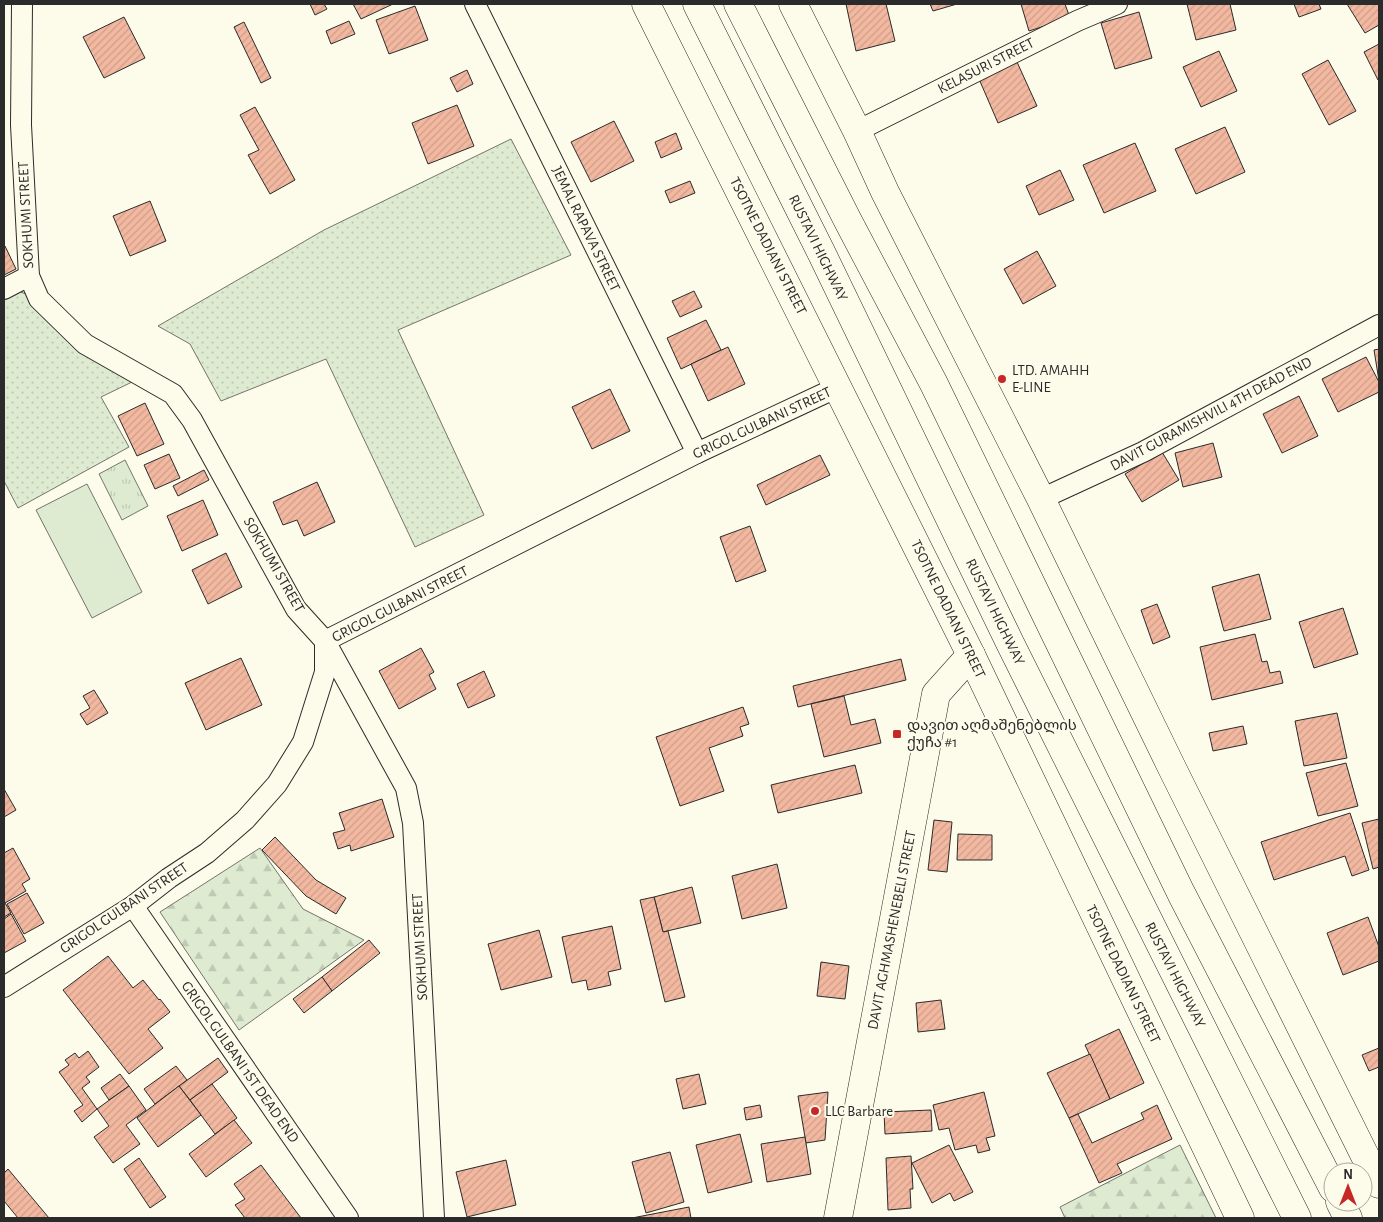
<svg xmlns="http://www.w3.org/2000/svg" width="1383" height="1222" font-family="'Alegreya Sans','Noto Sans Georgian',sans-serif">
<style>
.grass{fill:url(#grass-dots);stroke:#74746e}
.forest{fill:url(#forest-firs);stroke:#74746e}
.park{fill:url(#park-tufts);stroke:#74746e}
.pitch{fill:#deebd1;stroke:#74746e}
.building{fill:url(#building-hatch);stroke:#2b2b2b}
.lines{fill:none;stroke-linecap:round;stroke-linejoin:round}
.street-casing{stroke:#2b2b2b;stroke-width:22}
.secondary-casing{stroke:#2b2b2b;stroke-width:29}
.highway-casing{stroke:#2b2b2b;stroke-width:29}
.street{stroke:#fdfbea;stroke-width:20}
.secondary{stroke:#fdfbea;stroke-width:28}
.highway{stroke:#fdfbea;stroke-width:28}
.poi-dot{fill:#c62828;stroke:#fdfbea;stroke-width:2}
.labels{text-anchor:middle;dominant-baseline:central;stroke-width:4;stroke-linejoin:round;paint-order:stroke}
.street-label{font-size:15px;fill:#2b2b2b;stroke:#fdfbea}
.poi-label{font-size:15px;fill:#2b2b2b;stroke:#fdfbea;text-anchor:start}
</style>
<defs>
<pattern id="grass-dots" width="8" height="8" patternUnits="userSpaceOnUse" patternTransform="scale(1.25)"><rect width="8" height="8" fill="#deebd1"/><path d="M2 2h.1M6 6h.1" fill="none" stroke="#bfcab4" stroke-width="1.8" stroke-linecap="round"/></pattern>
<pattern id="forest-firs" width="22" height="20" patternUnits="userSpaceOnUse" patternTransform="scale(1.25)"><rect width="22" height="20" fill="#deebd1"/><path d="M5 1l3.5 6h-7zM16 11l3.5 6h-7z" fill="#bfcab4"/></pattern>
<pattern id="park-tufts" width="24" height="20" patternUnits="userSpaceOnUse" patternTransform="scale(1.25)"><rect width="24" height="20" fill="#deebd1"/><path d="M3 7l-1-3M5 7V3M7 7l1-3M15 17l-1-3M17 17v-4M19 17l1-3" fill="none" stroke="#bfcab4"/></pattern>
<pattern id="building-hatch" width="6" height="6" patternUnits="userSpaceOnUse" patternTransform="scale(1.25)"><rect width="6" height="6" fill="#f2b8a0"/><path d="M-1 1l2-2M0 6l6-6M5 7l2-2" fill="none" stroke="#d09e8a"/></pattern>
</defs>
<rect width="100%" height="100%" fill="#fdfbea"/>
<g class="grass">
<path d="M511,139L571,255L398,330L484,515L415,547L326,359L221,401L190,344L158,326L324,230Z"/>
<path d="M17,290L34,298L132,382L101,397L129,447L18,508L4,481V298Z"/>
</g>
<g class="forest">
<path d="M260,848L303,909L364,940L239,1030L160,912Z"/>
<path d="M1180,1145L1216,1218H1065L1060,1207Z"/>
</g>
<path class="park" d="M125,460L148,506L122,520L99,474Z"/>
<path class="pitch" d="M87,484L142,592L92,618L36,510Z"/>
<g class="building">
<path d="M310,4H324L327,9L315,15Z"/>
<path d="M353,4H393L361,19Z"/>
<path d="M846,4H886L895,41L856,51Z"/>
<path d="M930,4H957L933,11Z"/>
<path d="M1021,4H1065L1070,18L1029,31Z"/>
<path d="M1187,4H1230L1236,30L1196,40Z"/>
<path d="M1294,4H1319L1321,9L1299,17Z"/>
<path d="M1347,4H1379V25L1365,33Z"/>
<path d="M415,6L428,40L389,54L376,20Z"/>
<path d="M1139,12L1152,58L1115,69L1101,23Z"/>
<path d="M124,17L145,58L104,78L83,37Z"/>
<path d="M349,21L355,34L331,44L326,31Z"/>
<path d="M244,22L271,78L261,83L234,27Z"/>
<path d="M1379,44V80H1378L1364,52Z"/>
<path d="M1219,51L1237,91L1201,107L1183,67Z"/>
<path d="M1328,60L1356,111L1329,125L1302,74Z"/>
<path d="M1017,62L1037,106L998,123L979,79Z"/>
<path d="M467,70L473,84L457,92L450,78Z"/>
<path d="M457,105L474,146L428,164L412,123Z"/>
<path d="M255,107L295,180L270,194L248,155L259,150L240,115Z"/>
<path d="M614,121L634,161L591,182L571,142Z"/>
<path d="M1225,127L1245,172L1196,194L1175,149Z"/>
<path d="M676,133L682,149L661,158L655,142Z"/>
<path d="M1135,143L1156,191L1104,213L1083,165Z"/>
<path d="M1060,170L1074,200L1039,215L1026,186Z"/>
<path d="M690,181L695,193L670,203L665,191Z"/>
<path d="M150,201L166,241L130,256L113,216Z"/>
<path d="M5,246L16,269L4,275V247Z"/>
<path d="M1037,251L1056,286L1023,304L1004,269Z"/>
<path d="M694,291L702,307L680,317L672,301Z"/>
<path d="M706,320L721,350L681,369L667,338Z"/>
<path d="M728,347L745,384L708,401L691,364Z"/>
<path d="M1379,349V381L1374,350Z"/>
<path d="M1366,357L1379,382V392L1338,412L1322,379Z"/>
<path d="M610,389L630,431L592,449L572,407Z"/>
<path d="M1299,396L1318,436L1282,453L1263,414Z"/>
<path d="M145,403L164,444L137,456L118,416Z"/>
<path d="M1213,443L1222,477L1183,487L1175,453Z"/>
<path d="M1162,452L1179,480L1142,502L1125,474Z"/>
<path d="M169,454L180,478L155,489L144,465Z"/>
<path d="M820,455L830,475L766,505L757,485Z"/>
<path d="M204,470L209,480L178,496L173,486Z"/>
<path d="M317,482L335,522L304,536L297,520L283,525L273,502Z"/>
<path d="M203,500L218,535L182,551L167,516Z"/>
<path d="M750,526L766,571L736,582L720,537Z"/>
<path d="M226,553L242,587L208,604L192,570Z"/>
<path d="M1259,574L1271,619L1224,631L1212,587Z"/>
<path d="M1157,604L1170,637L1153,644L1141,610Z"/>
<path d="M1343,608L1358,654L1314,668L1299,622Z"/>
<path d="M1255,634L1262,662L1267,661L1270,673L1280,671L1283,683L1212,700L1200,647Z"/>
<path d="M421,648L434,672L429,675L436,689L399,709L379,671Z"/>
<path d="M241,658L262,705L206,730L185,683Z"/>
<path d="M901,659L906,680L798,707L793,686Z"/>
<path d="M484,671L495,696L468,708L457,684Z"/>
<path d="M94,690L108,713L87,725L80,714L90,708L83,696Z"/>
<path d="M844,696L851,725L875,719L881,743L824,757L811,704Z"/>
<path d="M743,707L749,724L740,727L743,736L709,748L724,791L680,806L656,737Z"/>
<path d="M1337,713L1347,758L1304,766L1295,721Z"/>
<path d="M1243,726L1247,744L1213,751L1209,733Z"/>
<path d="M1346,763L1358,806L1318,816L1306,773Z"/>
<path d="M855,765L862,793L778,813L771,785Z"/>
<path d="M4,789L16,810L4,817Z"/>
<path d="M382,799L394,837L351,851L350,845L338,849L333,833L345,830L339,813Z"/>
<path d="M1350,813L1369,870L1352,876L1345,856L1274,880L1261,842Z"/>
<path d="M1379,819V867L1373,869L1362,823Z"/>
<path d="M934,820L952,822L947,872L928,870Z"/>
<path d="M958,834L992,835V860H957Z"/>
<path d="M275,837L316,880L346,898L336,914L306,896L262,850Z"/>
<path d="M13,848L30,879L22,884L26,891L5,903L11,913L4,917V853Z"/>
<path d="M777,864L787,908L742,919L732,876Z"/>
<path d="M692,887L701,923L663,932L654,897Z"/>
<path d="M27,893L44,923L24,934L7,904Z"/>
<path d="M654,897L663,932L668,931L685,997L665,1002L640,900Z"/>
<path d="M11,914L26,941L4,953V919Z"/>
<path d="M1368,917L1379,947V961L1343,975L1327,933Z"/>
<path d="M612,926L621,969L608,972L611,985L588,990L586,980L572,983L562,937Z"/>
<path d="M539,930L552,977L501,990L488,944Z"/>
<path d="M369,940L380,953L332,991L322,977Z"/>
<path d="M108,956L133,988L143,980L159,1000L160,999L170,1012L148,1029L163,1048L129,1074L63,990Z"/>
<path d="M821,962L849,966L845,999L817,996Z"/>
<path d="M322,977L332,991L304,1013L293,999Z"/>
<path d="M941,1000L945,1029L918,1032L916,1003Z"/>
<path d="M1119,1029L1144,1083L1110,1099L1085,1045Z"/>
<path d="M1379,1048V1067L1369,1071L1362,1055Z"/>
<path d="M88,1051L99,1067L86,1077L90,1082L82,1088L97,1109L82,1122L74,1111L83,1105L59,1072L69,1065L65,1060L75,1053L79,1058Z"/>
<path d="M1090,1054L1110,1099L1069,1118L1047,1073Z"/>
<path d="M218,1058L228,1072L190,1100L179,1086Z"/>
<path d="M176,1066L187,1080L155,1104L144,1089Z"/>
<path d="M120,1074L129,1086L109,1100L101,1088Z"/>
<path d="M699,1074L706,1104L683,1109L676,1079Z"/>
<path d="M212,1084L237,1118L215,1134L190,1100Z"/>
<path d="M129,1086L146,1110L126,1125L140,1144L113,1163L94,1137L109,1126L97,1109Z"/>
<path d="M179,1086L201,1115L158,1147L137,1118Z"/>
<path d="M828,1092L825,1140L806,1143L798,1096Z"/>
<path d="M984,1092L995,1136L986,1138L990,1150L978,1153L976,1145L955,1150L949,1128L939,1130L933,1105Z"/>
<path d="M760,1105L762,1117L746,1120L744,1108Z"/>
<path d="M1157,1105L1172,1139L1117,1164L1122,1173L1099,1183L1069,1118L1078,1114L1092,1143L1144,1119L1141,1113Z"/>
<path d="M931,1110L932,1131L885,1134L884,1112Z"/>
<path d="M234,1120L252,1143L206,1177L189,1154Z"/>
<path d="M740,1134L752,1182L708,1193L696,1145Z"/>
<path d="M805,1137L811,1174L767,1182L761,1144Z"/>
<path d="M949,1145L973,1192L954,1201L950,1193L932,1203L912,1163Z"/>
<path d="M670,1152L684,1202L646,1213L632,1162Z"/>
<path d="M911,1156L913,1189H910L911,1208L888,1210L886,1158Z"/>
<path d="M139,1158L166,1197L150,1208L124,1169Z"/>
<path d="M506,1160L516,1205L467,1217L456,1172Z"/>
<path d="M261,1165L301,1218H245L235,1205L245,1199L234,1184Z"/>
<path d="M8,1169L49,1218H18L4,1201V1173Z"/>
<path d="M689,1207L691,1218H632Z"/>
</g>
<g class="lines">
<defs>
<g id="street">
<path d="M22,4L21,125L29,276L39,299L85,344L173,394L192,420L296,609L325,641L406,788L413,823L434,1218"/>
<path d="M475,4L697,453"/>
<path d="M857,131L1077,21L1117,4"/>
<path d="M4,289L29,276"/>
<path d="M1041,499L1143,452L1379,325"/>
<path d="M325,641L697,453L838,387"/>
<path d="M133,906L348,1218"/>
<path d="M4,987L133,906L169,878L207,853L245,820L277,784L303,742L325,672V644"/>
</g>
<g id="secondary">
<path d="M646,4L971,655L1240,1218"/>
<path d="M793,4L857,131L885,192L1041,499L1173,770L1379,1184"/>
<path d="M838,1218L936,694L971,655"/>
</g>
<g id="highway">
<path d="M697,4L822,254L1010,643L1297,1218"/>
<path d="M738,4L848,221L934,384L1181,893L1333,1188"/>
<path d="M1340,1202L1348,1218"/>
</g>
</defs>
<use href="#street" class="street-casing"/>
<use href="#secondary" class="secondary-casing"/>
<use href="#highway" class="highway-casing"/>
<use href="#street" class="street"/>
<use href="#secondary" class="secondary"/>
<use href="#highway" class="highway"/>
</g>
<g class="poi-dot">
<circle cx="1002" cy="379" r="5"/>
<rect x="892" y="729" width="10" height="10" rx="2.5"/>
<circle cx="815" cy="1111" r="5"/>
</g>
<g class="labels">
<g class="street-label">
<text transform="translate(986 66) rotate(-27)">KELASURI STREET</text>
<text transform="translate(26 215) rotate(-93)">SOKHUMI STREET</text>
<text transform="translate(586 229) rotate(64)">JEMAL RAPAVA STREET</text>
<text transform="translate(768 246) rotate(63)">TSOTNE DADIANI STREET</text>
<text transform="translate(818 248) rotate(64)">RUSTAVI HIGHWAY</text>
<text transform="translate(1211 414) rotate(-28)">DAVIT GURAMISHVILI 4TH DEAD END</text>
<text transform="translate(762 423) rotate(-25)">GRIGOL GULBANI STREET</text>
<text transform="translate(274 565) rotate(60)">SOKHUMI STREET</text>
<text transform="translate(400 604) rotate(-27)">GRIGOL GULBANI STREET</text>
<text transform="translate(948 609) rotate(64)">TSOTNE DADIANI STREET</text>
<text transform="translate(995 612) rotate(64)">RUSTAVI HIGHWAY</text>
<text transform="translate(124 908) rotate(-34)">GRIGOL GULBANI STREET</text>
<text transform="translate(892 930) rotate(-79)">DAVIT AGHMASHENEBELI STREET</text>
<text transform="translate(420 947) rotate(-93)">SOKHUMI STREET</text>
<text transform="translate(1123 974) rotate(64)">TSOTNE DADIANI STREET</text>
<text transform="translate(1175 975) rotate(63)">RUSTAVI HIGHWAY</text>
<text transform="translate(240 1062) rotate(55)">GRIGOL GULBANI 1ST DEAD END</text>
</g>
<g class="poi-label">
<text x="1012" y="370">LTD. AMAHH<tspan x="1012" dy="17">E-LINE</tspan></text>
<text x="907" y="725">დავით აღმაშენებლის<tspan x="907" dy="17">ქუჩა #1</tspan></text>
<text x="825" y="1111">LLC Barbare</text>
</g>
</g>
<rect width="1383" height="1222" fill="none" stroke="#2b2b2b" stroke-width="10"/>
<g transform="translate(1348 1187)"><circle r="24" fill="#fdfbea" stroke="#a9a89e"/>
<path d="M0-4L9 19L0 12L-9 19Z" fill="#c62828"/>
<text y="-8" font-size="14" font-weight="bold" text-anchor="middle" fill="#2b2b2b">N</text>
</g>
</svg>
